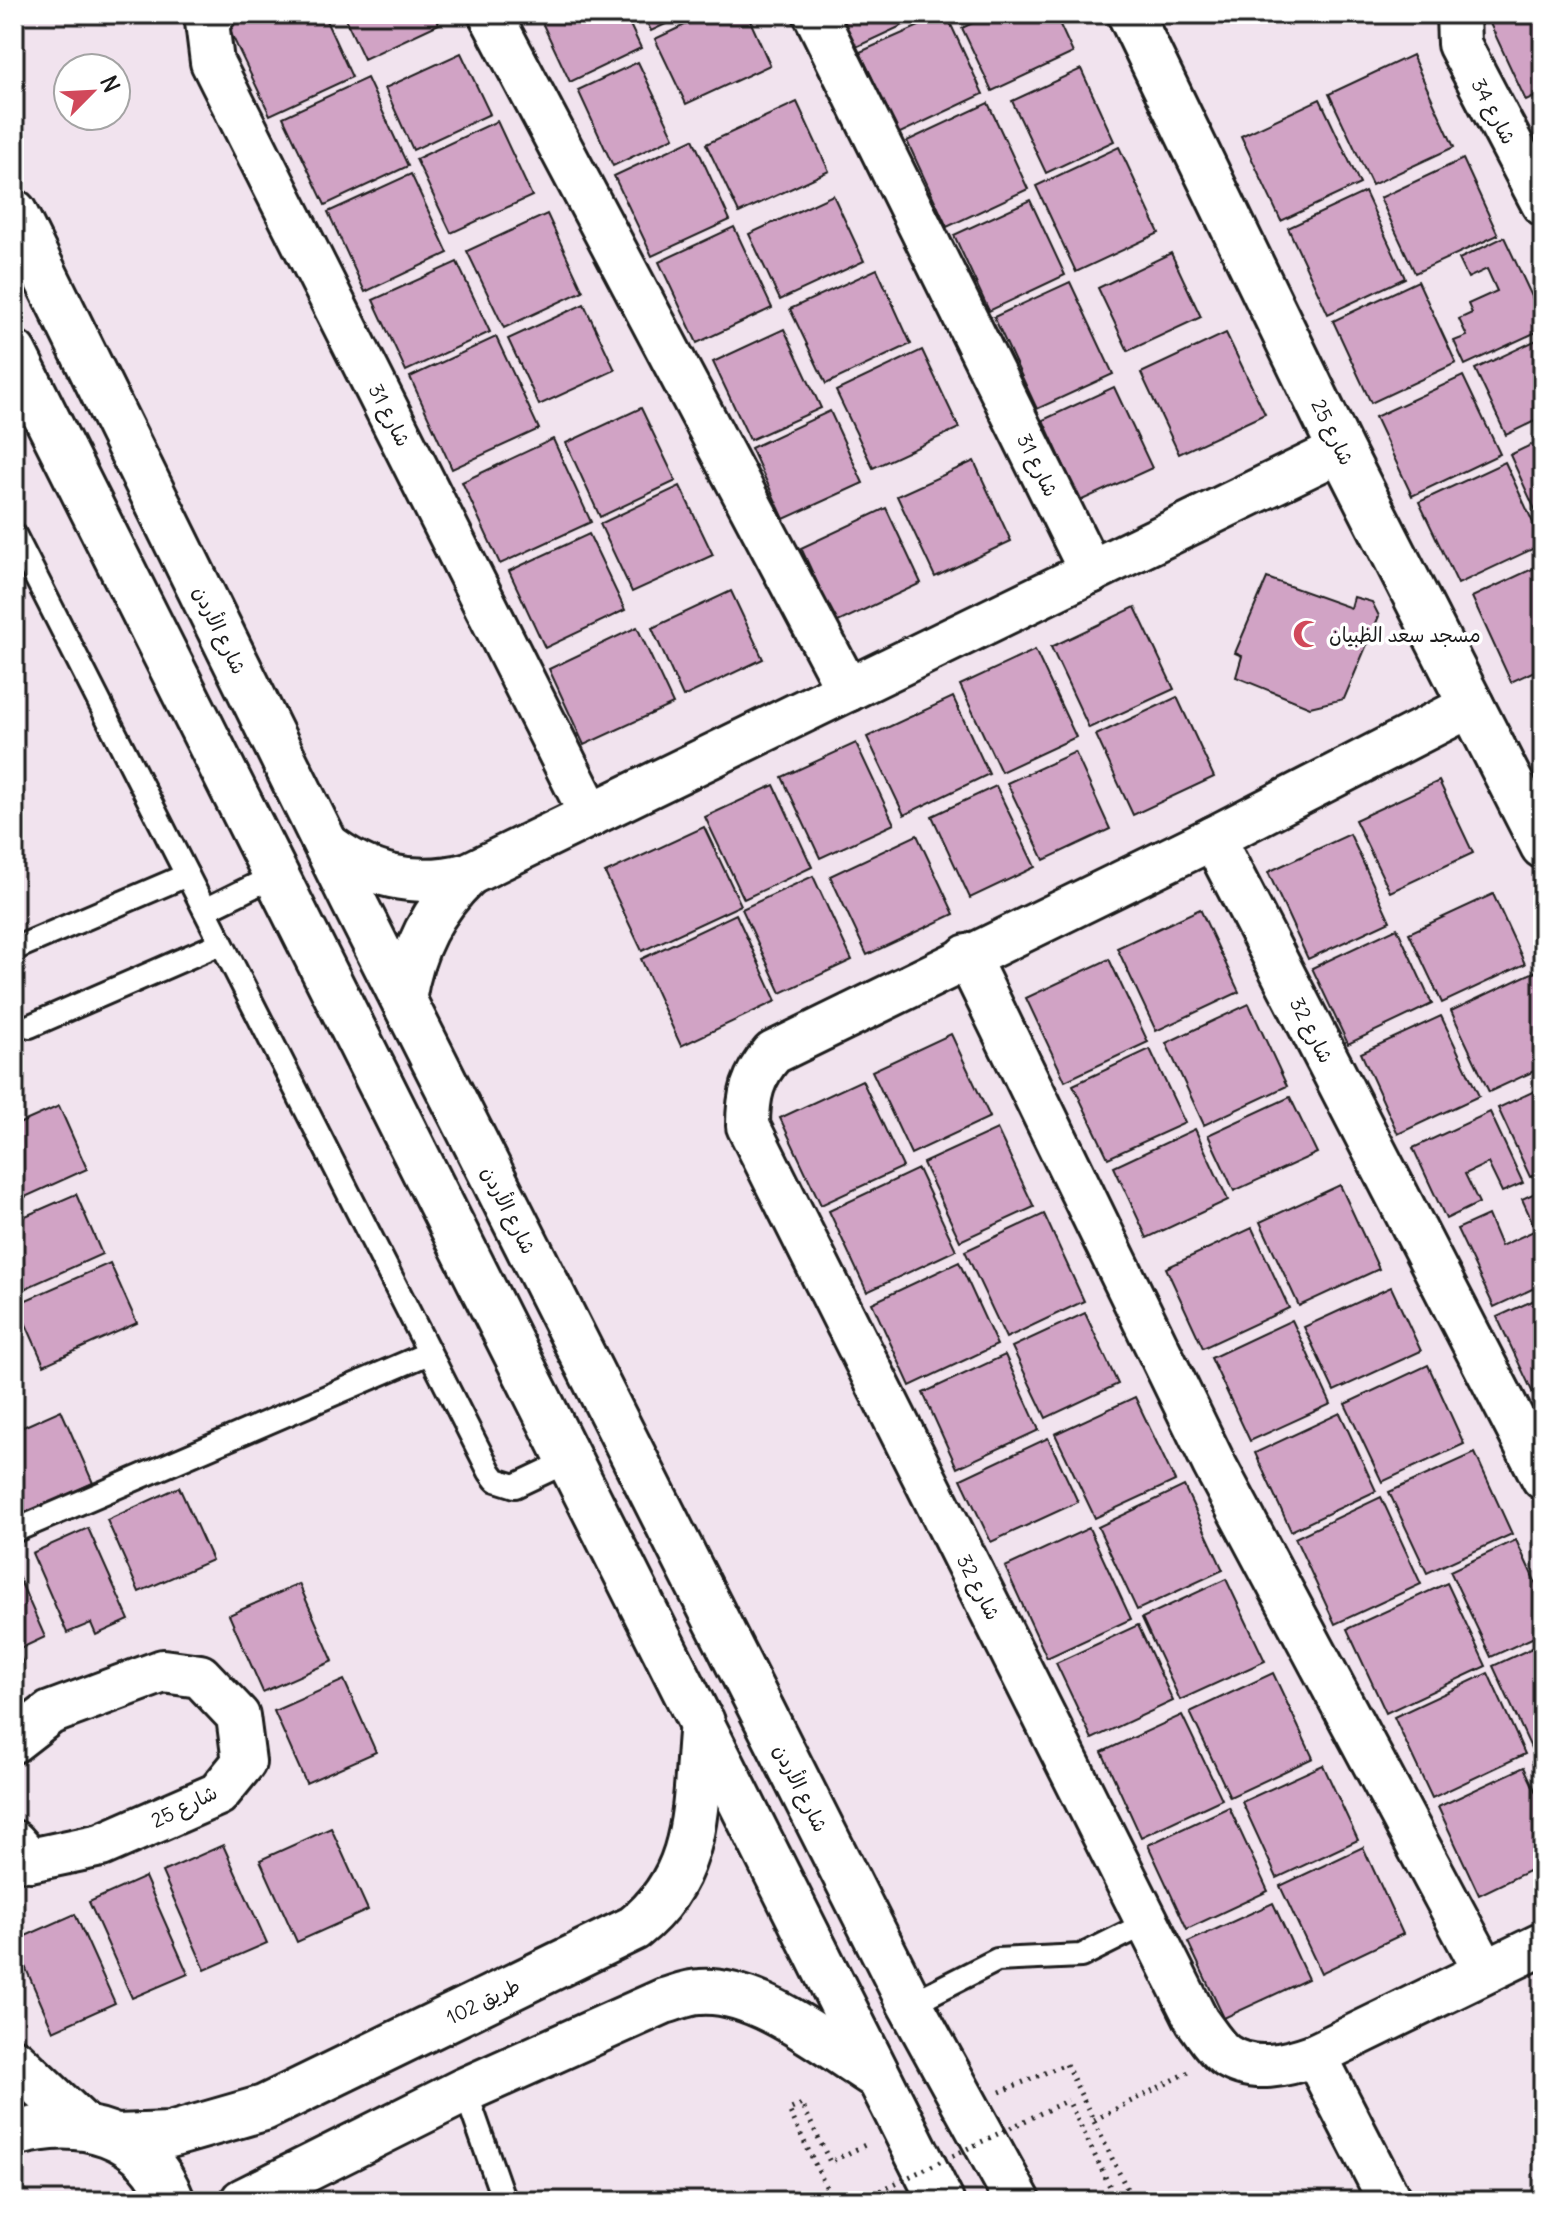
<svg xmlns="http://www.w3.org/2000/svg" width="1557" height="2215" font-family="Delius,'Playpen Sans Arabic',sans-serif">
<style>
.building{fill:#d1a3c5;stroke:#1c1c1c;stroke-width:2}
.lines{fill:none;stroke-linecap:round;stroke-linejoin:round}
.lane-casing{stroke:#1c1c1c;stroke-width:28}
.street-casing{stroke:#1c1c1c;stroke-width:48}
.secondary-casing{stroke:#1c1c1c;stroke-width:50}
.path{stroke:#1c1c1c;stroke-width:5;stroke-dasharray:2 6;stroke-linecap:butt}
.lane{stroke:#fff;stroke-width:22}
.street{stroke:#fff;stroke-width:42}
.secondary{stroke:#fff;stroke-width:44}
.path-bridge{stroke:#1c1c1c;stroke-width:5;stroke-dasharray:2 6;stroke-linecap:butt}
.labels{text-anchor:middle;dominant-baseline:central;stroke-width:7;stroke-linejoin:round;paint-order:stroke}
.street-label{font-size:20px;fill:#1c1c1c;stroke:#fff}
.poi-label{font-size:20px;fill:#1c1c1c;stroke:#fff;text-anchor:start}
</style>
<rect width="100%" height="100%" fill="#f1e3ee"/>
<filter id="ink" filterUnits="userSpaceOnUse"><feTurbulence type="fractalNoise" baseFrequency=".0125" numOctaves="2"/><feDisplacementMap in="SourceGraphic" scale="16" xChannelSelector="R" yChannelSelector="G"/><feConvolveMatrix kernelMatrix="1 2 1 2 8 2 1 2 1" color-interpolation-filters="sRGB"/></filter>
<g filter="url(#ink)">
<g class="building">
<path d="M255,14H323L352,77L270,115L228,27Z"/>
<path d="M343,14H435L439,24L364,59Z"/>
<path d="M538,14H625L641,48L570,82Z"/>
<path d="M643,14H687L651,31Z"/>
<path d="M708,14H747L770,65L686,104L655,39Z"/>
<path d="M839,14H927L854,48Z"/>
<path d="M946,14L983,94L898,134L860,52Z"/>
<path d="M991,14H1055L1073,53L992,91L962,28Z"/>
<path d="M1543,14V93L1526,101L1486,15Z"/>
<path d="M461,53L490,114L413,150L385,88Z"/>
<path d="M1412,55L1454,147L1372,185L1329,94Z"/>
<path d="M638,62L674,137L613,166L578,90Z"/>
<path d="M1081,69L1114,141L1046,173L1012,101Z"/>
<path d="M367,78L408,166L325,205L283,117Z"/>
<path d="M1320,99L1360,184L1281,221L1241,136Z"/>
<path d="M797,102L829,171L739,213L706,144Z"/>
<path d="M988,103L1028,189L947,227L907,141Z"/>
<path d="M497,121L532,196L451,233L416,159Z"/>
<path d="M693,139L730,220L652,256L614,176Z"/>
<path d="M1119,147L1159,233L1076,272L1036,186Z"/>
<path d="M1463,159L1498,235L1415,273L1380,198Z"/>
<path d="M411,174L448,253L365,292L328,212Z"/>
<path d="M1365,192L1405,278L1328,314L1288,228Z"/>
<path d="M833,195L864,261L780,300L749,234Z"/>
<path d="M1030,200L1065,275L989,311L954,235Z"/>
<path d="M547,214L583,291L504,328L467,251Z"/>
<path d="M734,227L772,308L697,343L659,262Z"/>
<path d="M1504,237L1543,320V329L1465,365L1454,341L1467,336L1459,319L1472,313L1468,304L1497,291L1487,269L1468,278L1459,259Z"/>
<path d="M1171,253L1201,317L1128,351L1098,288Z"/>
<path d="M457,262L490,332L406,371L373,300Z"/>
<path d="M877,269L911,344L826,384L790,309Z"/>
<path d="M1418,281L1456,363L1371,403L1333,321Z"/>
<path d="M1070,282L1113,374L1037,409L994,317Z"/>
<path d="M584,304L615,370L539,405L508,339Z"/>
<path d="M784,329L821,408L750,440L713,362Z"/>
<path d="M1226,333L1265,414L1179,454L1141,373Z"/>
<path d="M496,337L539,429L452,469L410,377Z"/>
<path d="M1543,337V417L1506,435L1475,369Z"/>
<path d="M922,350L959,428L873,468L836,391Z"/>
<path d="M1463,376L1500,454L1412,496L1375,417Z"/>
<path d="M1114,387L1152,468L1080,501L1043,420Z"/>
<path d="M641,408L676,481L600,517L566,443Z"/>
<path d="M830,411L863,483L784,519L751,448Z"/>
<path d="M553,439L591,522L500,564L462,482Z"/>
<path d="M1543,439V527L1510,455Z"/>
<path d="M974,461L1011,541L935,577L897,496Z"/>
<path d="M1505,462L1543,544L1458,584L1419,502Z"/>
<path d="M680,486L713,555L632,592L600,524Z"/>
<path d="M886,508L921,583L836,623L801,548Z"/>
<path d="M589,534L625,610L545,648L509,571Z"/>
<path d="M1543,564V667L1511,682L1472,597Z"/>
<path d="M1267,578L1351,608L1354,597L1372,602L1379,616L1344,699L1310,707L1236,677L1242,656L1235,653Z"/>
<path d="M731,591L763,659L683,697L652,628Z"/>
<path d="M1135,607L1174,689L1089,728L1051,647Z"/>
<path d="M637,627L673,704L584,745L549,669Z"/>
<path d="M1035,650L1076,737L1001,772L960,685Z"/>
<path d="M953,697L989,774L904,815L867,737Z"/>
<path d="M1177,697L1214,777L1133,815L1096,735Z"/>
<path d="M856,743L894,824L820,858L782,777Z"/>
<path d="M1075,752L1110,829L1044,860L1007,783Z"/>
<path d="M1439,781L1473,853L1390,892L1355,820Z"/>
<path d="M774,785L812,867L744,899L705,817Z"/>
<path d="M996,786L1035,867L970,898L932,816Z"/>
<path d="M704,827L741,905L642,951L605,873Z"/>
<path d="M1350,834L1390,921L1308,959L1268,872Z"/>
<path d="M917,835L954,914L867,955L830,876Z"/>
<path d="M813,876L852,960L781,993L742,909Z"/>
<path d="M1493,894L1525,964L1442,1003L1409,933Z"/>
<path d="M1200,909L1239,992L1156,1031L1117,948Z"/>
<path d="M736,914L776,1001L681,1046L641,959Z"/>
<path d="M1397,928L1432,1004L1348,1044L1312,968Z"/>
<path d="M1109,959L1148,1042L1065,1081L1026,998Z"/>
<path d="M1536,971L1543,987V1067L1489,1092L1451,1011Z"/>
<path d="M1249,1004L1287,1086L1204,1125L1166,1043Z"/>
<path d="M1441,1016L1479,1096L1398,1134L1361,1053Z"/>
<path d="M951,1034L990,1117L911,1154L872,1071Z"/>
<path d="M1150,1049L1185,1123L1108,1158L1073,1085Z"/>
<path d="M862,1080L903,1167L821,1205L780,1118Z"/>
<path d="M1543,1087V1171L1530,1177L1498,1108Z"/>
<path d="M1290,1097L1317,1153L1234,1191L1208,1135Z"/>
<path d="M59,1106L87,1169L14,1202V1126Z"/>
<path d="M1490,1112L1523,1183L1502,1192L1488,1163L1465,1174L1479,1203L1446,1219L1413,1148Z"/>
<path d="M997,1129L1034,1207L960,1241L923,1163Z"/>
<path d="M1195,1129L1228,1200L1147,1238L1114,1167Z"/>
<path d="M918,1169L956,1250L867,1292L829,1211Z"/>
<path d="M1340,1185L1379,1269L1299,1306L1260,1222Z"/>
<path d="M1535,1193L1543,1210V1284L1494,1307L1457,1229L1488,1215L1501,1246L1536,1230L1522,1199Z"/>
<path d="M76,1194L102,1254L17,1292L14,1221Z"/>
<path d="M1044,1214L1084,1301L1006,1338L965,1251Z"/>
<path d="M1252,1228L1289,1308L1203,1348L1166,1268Z"/>
<path d="M959,1262L997,1345L910,1386L872,1303Z"/>
<path d="M110,1263L137,1323L44,1365L17,1304Z"/>
<path d="M1391,1287L1421,1351L1334,1391L1304,1327Z"/>
<path d="M1543,1296V1404L1539,1406L1497,1317Z"/>
<path d="M1085,1313L1118,1384L1046,1418L1012,1347Z"/>
<path d="M1292,1320L1331,1404L1250,1441L1211,1358Z"/>
<path d="M1005,1355L1039,1430L957,1468L923,1393Z"/>
<path d="M1428,1365L1464,1444L1382,1482L1345,1404Z"/>
<path d="M1135,1397L1175,1481L1095,1518L1055,1434Z"/>
<path d="M61,1410L93,1483L18,1517L14,1507V1431Z"/>
<path d="M1340,1413L1376,1491L1291,1531L1255,1453Z"/>
<path d="M1048,1438L1078,1502L991,1542L961,1479Z"/>
<path d="M1475,1453L1512,1534L1427,1573L1389,1492Z"/>
<path d="M1184,1486L1223,1570L1137,1610L1098,1527Z"/>
<path d="M179,1487L212,1560L139,1592L107,1520Z"/>
<path d="M1381,1497L1421,1584L1335,1624L1295,1538Z"/>
<path d="M88,1528L129,1620L96,1635L91,1623L67,1633L32,1553Z"/>
<path d="M1089,1528L1131,1619L1047,1658L1005,1567Z"/>
<path d="M1516,1540L1543,1599V1633L1491,1657L1450,1571Z"/>
<path d="M14,1567L45,1637L17,1650L23,1663L14,1667Z"/>
<path d="M1226,1579L1265,1661L1180,1700L1142,1618Z"/>
<path d="M1447,1583L1486,1666L1386,1713L1347,1629Z"/>
<path d="M299,1584L333,1661L263,1692L229,1615Z"/>
<path d="M1138,1625L1173,1701L1092,1739L1056,1663Z"/>
<path d="M1543,1643V1742L1531,1748L1493,1666Z"/>
<path d="M1273,1673L1313,1758L1230,1797L1190,1712Z"/>
<path d="M1488,1673L1525,1754L1432,1798L1394,1717Z"/>
<path d="M344,1680L376,1752L306,1783L274,1711Z"/>
<path d="M1182,1715L1222,1799L1141,1837L1102,1752Z"/>
<path d="M1543,1756V1786L1532,1762Z"/>
<path d="M1323,1765L1358,1840L1277,1878L1242,1802Z"/>
<path d="M1524,1767L1543,1807V1864L1479,1895L1438,1807Z"/>
<path d="M1229,1807L1268,1891L1187,1929L1148,1845Z"/>
<path d="M331,1828L368,1910L297,1942L260,1860Z"/>
<path d="M223,1845L267,1943L205,1970L162,1872Z"/>
<path d="M1363,1847L1403,1934L1321,1973L1280,1886Z"/>
<path d="M145,1877L188,1974L132,1998L89,1902Z"/>
<path d="M1273,1903L1308,1979L1224,2018L1188,1942Z"/>
<path d="M75,1914L115,2003L53,2031L14,1941Z"/>
</g>
<g class="lines">
<defs>
<g id="lane">
<path d="M14,534L490,1472L496,1480L515,1486L570,1460"/>
<path d="M205,910L274,876"/>
<path d="M14,949L187,875"/>
<path d="M30,1026L221,943"/>
<path d="M14,1531L429,1353"/>
<path d="M910,2004L997,1960L1081,1956L1147,1923"/>
<path d="M465,2090L504,2201"/>
</g>
<g id="street">
<path d="M214,14L207,22L212,62L591,815"/>
<path d="M490,14L848,690"/>
<path d="M815,14L1091,572"/>
<path d="M1458,14L1459,44L1543,204"/>
<path d="M1472,705L1213,838L773,1053C752,1077 748,1095 748,1126L1197,2021C1205,2031 1214,2047 1225,2055C1252,2074 1287,2065 1315,2055L1543,1944"/>
<path d="M1213,838L1543,1478"/>
<path d="M324,842C368,877 414,888 469,874L1341,450"/>
<path d="M967,956L1214,1464L1485,1971"/>
<path d="M404,1000C412,949 432,910 469,874"/>
<path d="M14,1741L50,1713L163,1671L200,1676L238,1716L244,1762L218,1794L101,1845L30,1860L14,1842"/>
<path d="M1315,2055L1390,2201"/>
</g>
<g id="secondary">
<path d="M1130,14L1341,450L1543,846"/>
<path d="M14,212L353,900L910,2004L1018,2201"/>
<path d="M14,353L941,2201"/>
<path d="M14,2061L83,2126"/>
<path d="M14,2134C80,2115 146,2131 172,2201"/>
<path d="M117,2137L170,2135L264,2108L634,1928C703,1873 694,1802 702,1722"/>
<path d="M243,2201L465,2090L664,2001C675,1998 688,1992 700,1992C758,1988 828,2046 876,2076"/>
</g>
</defs>
<use href="#lane" class="lane-casing"/>
<use href="#street" class="street-casing"/>
<use href="#secondary" class="secondary-casing"/>
<g class="path">
<path d="M1000,2092L1066,2064L1128,2191L1115,2197L1068,2100"/>
<path d="M1094,2120L1189,2072"/>
<path d="M833,2201L789,2110L802,2104L830,2162L869,2143"/>
</g>
<use href="#lane" class="lane"/>
<use href="#street" class="street"/>
<use href="#secondary" class="secondary"/>
<path class="path-bridge" d="M859,2201L1068,2100"/>
</g>
</g>
<defs>
<symbol id="mosque-bare" viewBox="-9 -9 18 18"><path d="M3.5-4.9A6 6 0 1 0 3.5 4.9A5 5 0 1 1 3.5-4.9Z" fill="#d1495b" stroke="#fff" stroke-width="2.5" paint-order="stroke"/></symbol>
</defs>
<g fill-rule="evenodd">
<use href="#mosque-bare" x="1287" y="614" width="40" height="40"/>
</g>
<g class="labels">
<g class="street-label">
<text transform="translate(1494 111) rotate(62)">شارع 34</text>
<text transform="translate(390 415) rotate(63)">شارع 31</text>
<text transform="translate(1333 432) rotate(64)">شارع 25</text>
<text transform="translate(1038 465) rotate(64)">شارع 31</text>
<text transform="translate(220 630) rotate(64)">شارع الأردن</text>
<text transform="translate(1312 1030) rotate(63)">شارع 32</text>
<text transform="translate(509 1210) rotate(63)">شارع الأردن</text>
<text transform="translate(979 1587) rotate(63)">شارع 32</text>
<text transform="translate(801 1788) rotate(63)">شارع الأردن</text>
<text transform="translate(184 1806) rotate(-26)">شارع 25</text>
<text transform="translate(483 2001) rotate(-26)">طريق 102</text>
</g>
<g class="poi-label">
<text x="1329" y="634">مسجد سعد الظبيان</text>
</g>
</g>
<rect width="1557" height="2215" fill="none" stroke="#fff" stroke-width="48"/>
<rect x="24" y="24" width="1509" height="2167" fill="none" stroke="#1c1c1c" stroke-width="3" filter="url(#ink)"/>
<g transform="translate(92 92) rotate(66)"><circle r="38" fill="#ffffff" stroke="#a4a4a4" stroke-width="2"/>
<path d="M0-6L14 30L0 20L-14 30Z" fill="#d1495b"/>
<text y="-12" font-size="22" font-weight="bold" text-anchor="middle" fill="#1c1c1c">N</text>
</g>
</svg>
